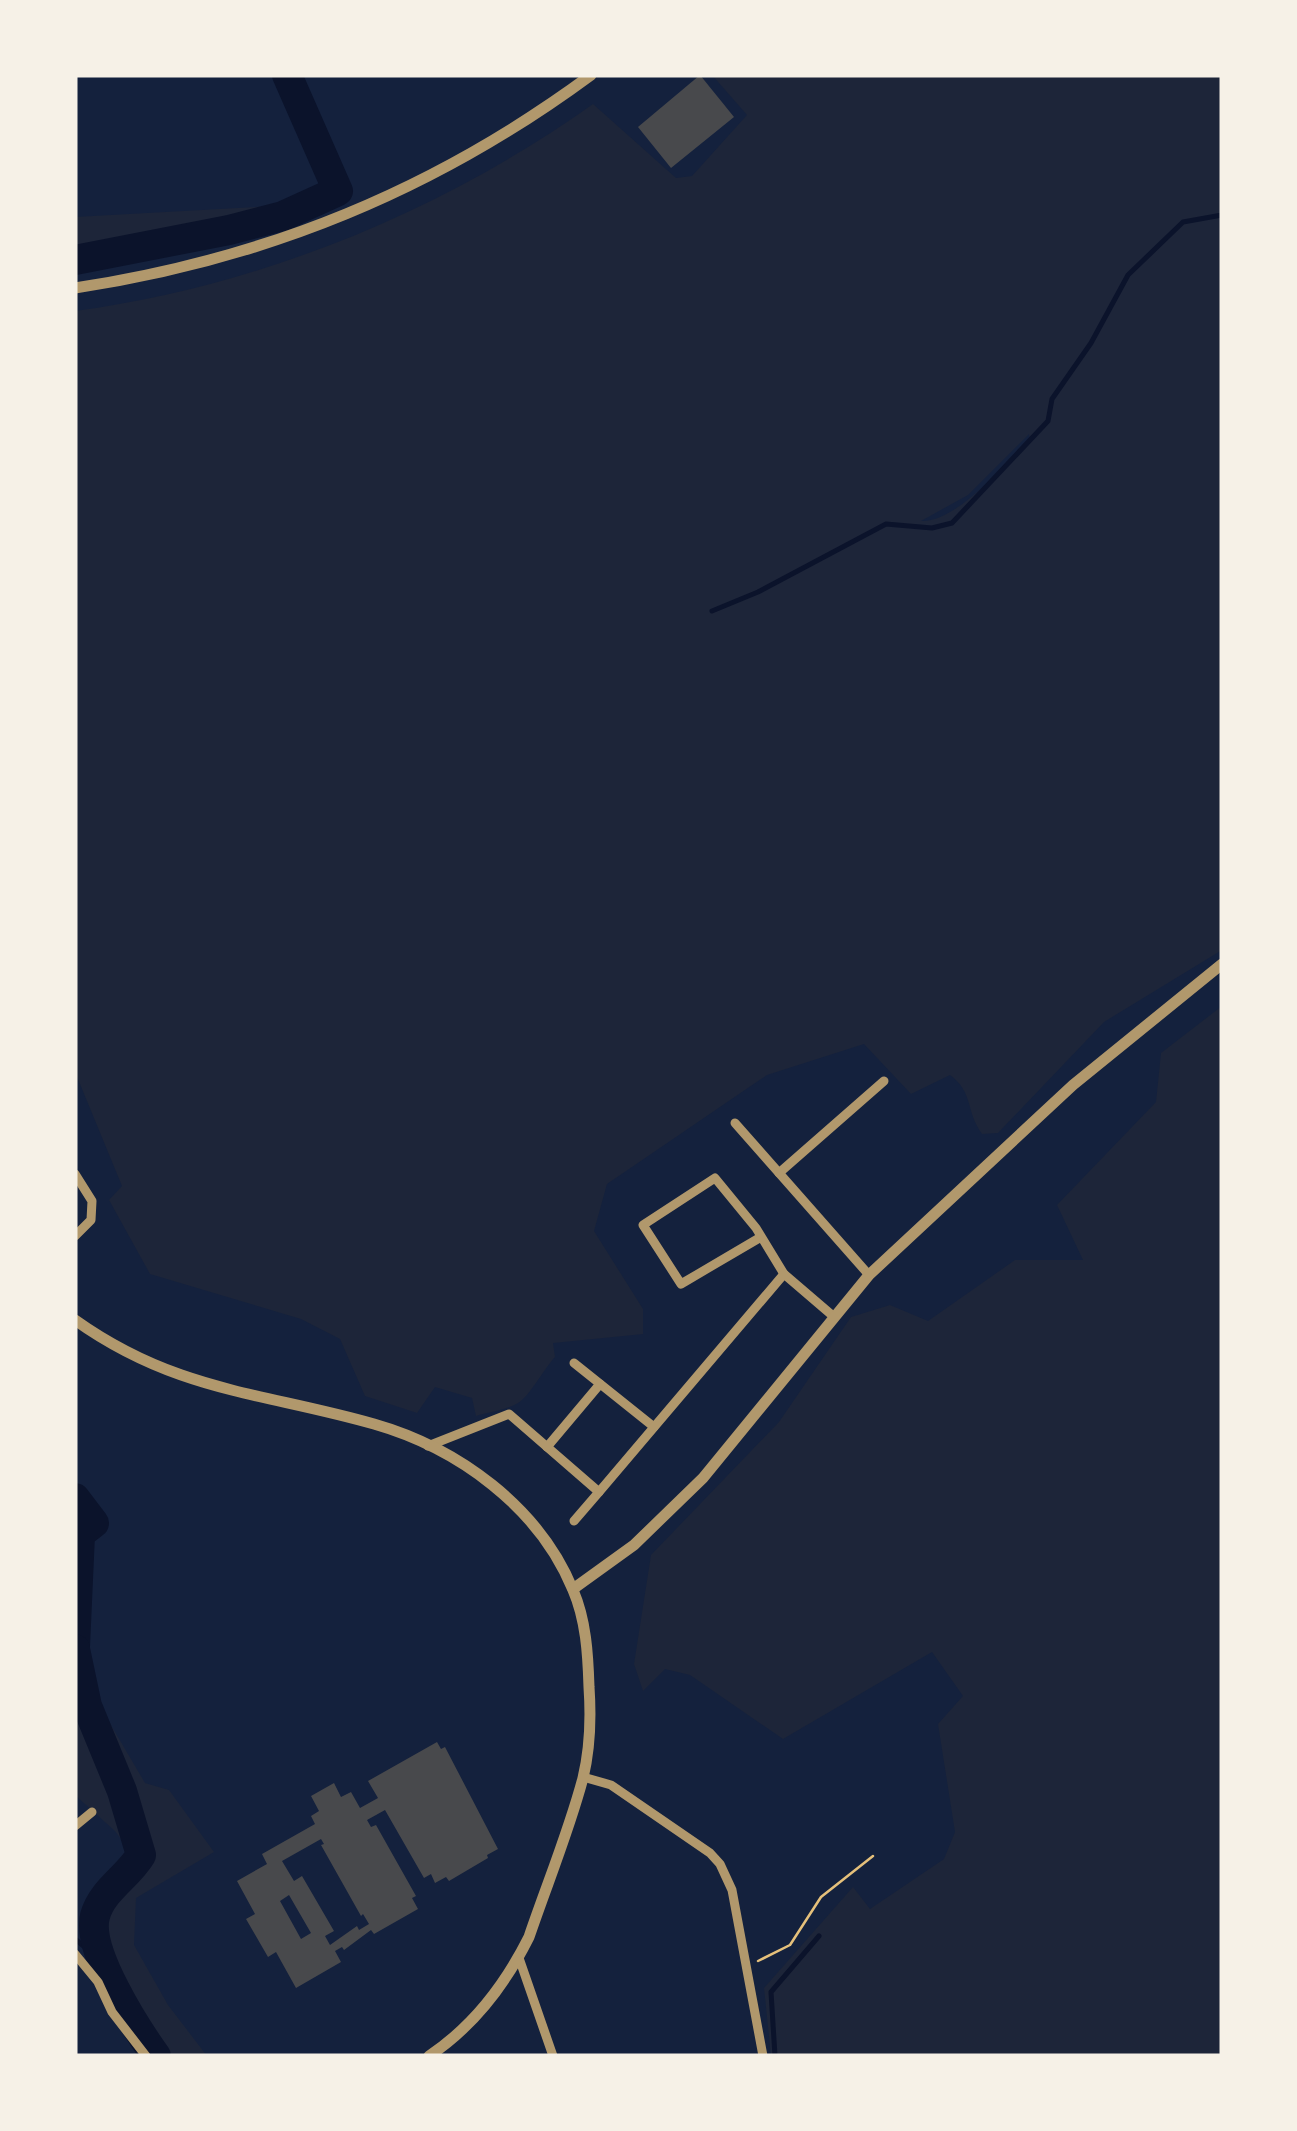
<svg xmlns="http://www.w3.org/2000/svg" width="1297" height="2131" font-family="'PT Sans',sans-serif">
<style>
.green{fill:#1d2539;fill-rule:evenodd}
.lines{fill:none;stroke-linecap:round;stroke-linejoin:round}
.stream{stroke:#0b132b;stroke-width:5}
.river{stroke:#0b132b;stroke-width:30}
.building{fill:#48494c;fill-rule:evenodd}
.path{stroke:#e5c07b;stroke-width:2.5}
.minor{stroke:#b1986c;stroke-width:9}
.tertiary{stroke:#b1986c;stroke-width:11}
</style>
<rect width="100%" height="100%" fill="#14213d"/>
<g class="green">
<path d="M712,75H1222V950L1104,1022L998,1133L982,1134C965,1110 974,1093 950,1075L911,1094L864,1044L767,1075L607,1184L594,1231L643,1309V1334L553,1343L555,1357C543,1370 530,1396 518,1403C506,1410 489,1412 476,1416L472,1398L435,1387L417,1413L365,1396L340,1339L301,1319L150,1274L109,1200L122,1186L75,1072V311C260,286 441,212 593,104L676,178L692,176L747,115ZM1029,434L1030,439C1005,464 956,523 921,521L968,495Z"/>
<path d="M274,206L273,219C210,243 142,259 75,269V217Z"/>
<path d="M1222,1006V2056H771L764,1988L853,1887L870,1909L944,1859L955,1832L938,1724L963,1696L932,1652L783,1739L690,1675L665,1669L643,1691L634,1664L651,1555L779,1422L851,1317L890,1305L928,1321L1015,1260H1083L1057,1205L1156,1102L1161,1053Z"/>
<path d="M75,1664L145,1783L169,1790L214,1852L136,1898L134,1945L168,2005L207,2056H166C146,2022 100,1963 102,1924C103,1902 128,1882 142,1868L115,1831L75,1795Z"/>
</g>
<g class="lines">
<g class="stream">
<path d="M712,611L758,592L886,524L932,528L952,523L1048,421L1052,399L1091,343L1128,275L1183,222L1222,215"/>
<path d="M75,1939L103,1962"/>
<path d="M775,2056L771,1992L819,1936"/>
</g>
<g class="river">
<path d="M75,260L229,230L283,216L338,191L287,75"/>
<path d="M75,1498L94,1523L80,1534L75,1646"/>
<path d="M75,1649L87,1706L122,1791L141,1855C128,1877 102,1890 95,1916C86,1951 136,2028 156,2056"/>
</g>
</g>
<g class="building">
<path d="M700,75L734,117L671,168L638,127Z"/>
<path d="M437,1742L441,1749L445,1747L498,1849L487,1855L488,1858L449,1881L446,1877L435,1883L431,1874L424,1878L385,1810L367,1820L371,1827L376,1825L416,1896L412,1898L418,1909L374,1934L371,1930L344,1950L342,1947L335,1951L341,1962L296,1988L276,1952L268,1957L246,1919L255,1914L237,1881L267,1864L262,1854L315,1824L311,1816L319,1811L311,1796L334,1783L341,1797L351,1792L360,1808L378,1798L368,1781ZM321,1839L324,1844L321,1845L361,1916L363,1914L369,1924L359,1930L357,1926L330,1945L325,1936L334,1931L302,1876L294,1881L282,1861ZM289,1895L311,1933L301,1939L280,1901Z"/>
</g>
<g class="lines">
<path class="path" d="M758,1961L790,1945L821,1897L873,1856"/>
<g class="minor">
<path d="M735,1123L869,1275"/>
<path d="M779,1173L884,1081"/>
<path d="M75,1174L92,1201L91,1220L75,1236"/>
<path d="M761,1237L681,1284L643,1225L715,1178L756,1228L784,1274"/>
<path d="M574,1363L654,1427"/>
<path d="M428,1446L509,1414L599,1492L574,1521"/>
<path d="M547,1447L600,1384"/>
<path d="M599,1492L784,1274L833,1316"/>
<path d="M583,1777L611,1785L710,1853L720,1864L732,1890L763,2056"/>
<path d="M75,1826L92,1812"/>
<path d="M75,1954L98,1982L112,2012L146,2056"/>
<path d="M519,1958L553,2056"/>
</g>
<g class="tertiary">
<path d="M75,288C267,259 435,190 591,75"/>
<path d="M75,1320C176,1392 262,1392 374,1424C458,1448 539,1507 573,1590C586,1620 588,1654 589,1687C591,1716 590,1749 583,1778C569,1831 547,1884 529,1937C505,1985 474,2026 429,2056"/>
<path d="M573,1589L634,1545L703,1478L869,1275L1073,1085L1222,964"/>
</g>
</g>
<rect width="1297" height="2131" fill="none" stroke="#f6f1e7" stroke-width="155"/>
</svg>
